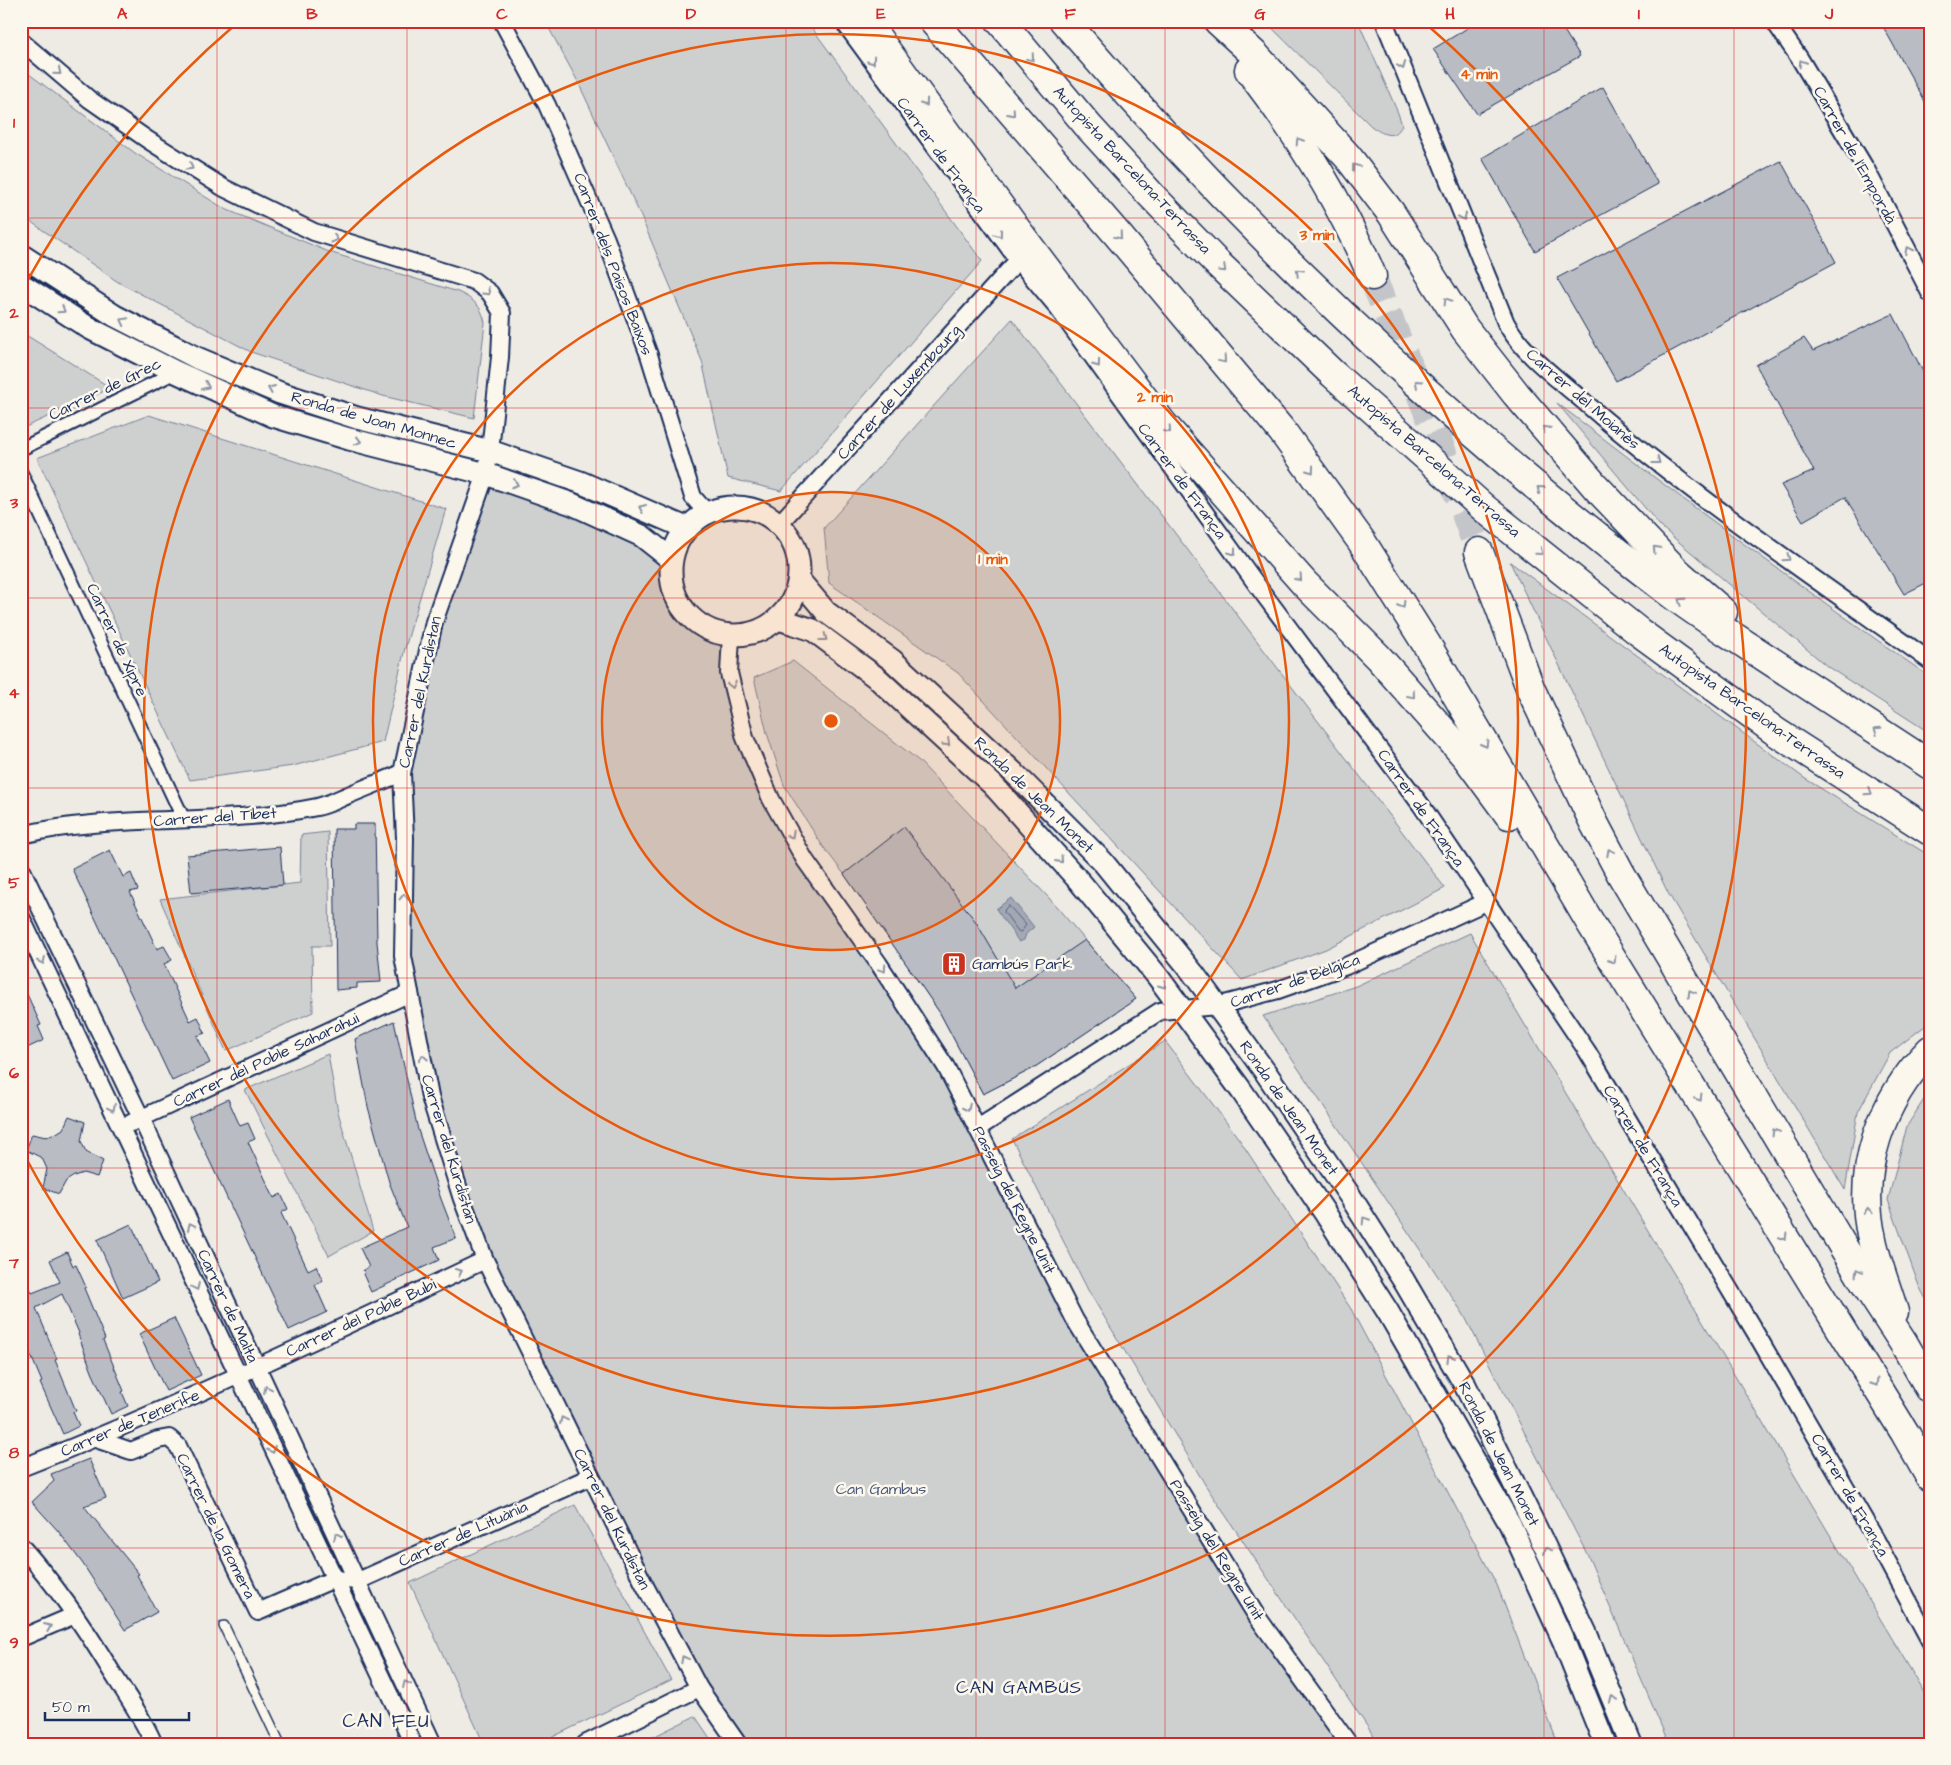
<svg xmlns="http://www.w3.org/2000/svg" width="1951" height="1765" font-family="'Architects Daughter',sans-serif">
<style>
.green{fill:#cecfcf;stroke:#747f96}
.water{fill:#a3a8b4;stroke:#6d7892}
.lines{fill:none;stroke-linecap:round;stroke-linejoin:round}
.shore{stroke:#515f80;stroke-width:1}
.building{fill:#b9bcc3;stroke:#1b2f5e}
.motorway-tunnel{stroke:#c4c5c9;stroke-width:28;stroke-dasharray:28 14;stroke-linecap:butt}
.service-casing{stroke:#1b2f5e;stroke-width:12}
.pedestrian-casing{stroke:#1b2f5e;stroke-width:16}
.minor-casing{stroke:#1b2f5e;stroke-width:20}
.tertiary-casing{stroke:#1b2f5e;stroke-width:25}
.motorway-casing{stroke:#1b2f5e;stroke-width:31}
.service{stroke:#fbf7ec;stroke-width:9}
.pedestrian{stroke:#fbf7ec;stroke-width:12}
.minor{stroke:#fbf7ec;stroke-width:16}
.tertiary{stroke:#fbf7ec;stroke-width:21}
.motorway{stroke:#fbf7ec;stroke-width:28}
.oneway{stroke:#8b93a5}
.grid{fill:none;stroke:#d62828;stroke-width:1;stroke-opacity:0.55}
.ring{fill:none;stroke:#e8590c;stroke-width:2.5}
.labels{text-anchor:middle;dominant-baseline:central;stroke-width:5;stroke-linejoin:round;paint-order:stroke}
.street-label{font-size:16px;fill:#1b2f5e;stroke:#fbf7ec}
.poi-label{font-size:16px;fill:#1b2f5e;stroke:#fbf7ec;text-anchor:start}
.park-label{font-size:16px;fill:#48577a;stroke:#fbf7ec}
.neighbourhood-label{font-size:18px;letter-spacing:1px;fill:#1b2f5e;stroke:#fbf7ec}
.quarter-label{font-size:19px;letter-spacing:1px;fill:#1b2f5e;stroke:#fbf7ec}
.centre{fill:#e8590c;stroke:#fbf7ec;stroke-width:2.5}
.ring-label{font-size:15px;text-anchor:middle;font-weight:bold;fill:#e8590c;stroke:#fbf7ec;stroke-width:5;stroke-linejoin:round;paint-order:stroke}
.neatline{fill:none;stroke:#d62828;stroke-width:2}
.grid-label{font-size:16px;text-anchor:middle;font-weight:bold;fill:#d62828}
</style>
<rect width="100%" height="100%" fill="#eeebe4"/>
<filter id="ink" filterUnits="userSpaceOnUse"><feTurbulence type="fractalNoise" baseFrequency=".02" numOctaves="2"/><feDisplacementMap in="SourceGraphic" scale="10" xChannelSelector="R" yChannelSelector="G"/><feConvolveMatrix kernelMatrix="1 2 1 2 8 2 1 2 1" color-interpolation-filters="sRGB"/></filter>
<g filter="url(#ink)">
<g class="green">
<path d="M545,21H807L982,261L781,491L728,478L702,361L639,212L577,80Z"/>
<path d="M1265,21H1358L1398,113L1402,125C1395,141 1382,134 1371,126Z"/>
<path d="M21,68L135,153L225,209L329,252L458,292C473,299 482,306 485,323L474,418L383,396L251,352L118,282L21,215Z"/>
<path d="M1012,319L1445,888L1326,949L1242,980L958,673L829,583L824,528Z"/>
<path d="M21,332L111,388L21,429Z"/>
<path d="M1557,403C1679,497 1803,589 1930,677V733L1828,667L1661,527Z"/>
<path d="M149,415L446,509L405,648L383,742L293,766L190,780L37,458Z"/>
<path d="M486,474L671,559L670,583L676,601L690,619L707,630L731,636L729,673L771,799L921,1027L1075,1320L1349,1744H738L699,1688L462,1199L410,993L402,773L434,622Z"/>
<path d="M1510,562L1804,778L1930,856V1022L1890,1053L1858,1112L1845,1190L1668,893Z"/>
<path d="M793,661L919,761L1049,898L1136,999L1032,1069L983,1094L940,1013L844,874L822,845L784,785L767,733L754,678Z"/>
<path d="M328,832L330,946H312L313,1012L226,1051L160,899L300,883L301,835Z"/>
<path d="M1470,933L1930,1702V1744H1669L1588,1556L1464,1315L1263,1016L1356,986Z"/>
<path d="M1165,1041L1239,1139L1351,1309L1497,1585L1558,1744H1379L1206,1486L1088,1290L1012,1139Z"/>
<path d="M328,1054L338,1112L373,1231L329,1256L245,1090Z"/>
<path d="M1930,1090V1307L1919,1286L1888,1200L1907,1126Z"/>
<path d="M575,1505L671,1680L538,1744H484L410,1583Z"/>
<path d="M695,1716L714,1744H639Z"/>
</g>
<path class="water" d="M1011,898L1034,927L1026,934L1024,940L1019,942L996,909Z"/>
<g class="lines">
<path class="shore" d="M1009,906L1026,925L1021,932L1018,931L1004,912L1005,909Z"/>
</g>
<g class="building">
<path d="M1479,21H1558L1580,56L1477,114L1433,49Z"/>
<path d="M1880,21H1930V111Z"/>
<path d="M1603,87L1658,184L1535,251L1482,158Z"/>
<path d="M1781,161L1836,262L1616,381L1557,278Z"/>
<path d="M1893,314L1930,385V581L1904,594L1845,497L1803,521L1781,485L1814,471L1756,365L1804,338L1813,351Z"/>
<path d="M354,824H375L377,942L381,982L357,983V988L336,990L334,829H354Z"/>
<path d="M904,827L976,922L1015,988L1085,940L1136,999L1032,1069L983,1094L940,1013L844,874Z"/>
<path d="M280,847L283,885L191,893L187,855Z"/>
<path d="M110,850L123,877L131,873L138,890L130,892L157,949L164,946L172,960L164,964L190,1021L198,1017L205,1033L197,1036L210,1063L172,1081L72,869Z"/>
<path d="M21,981L41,1025L38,1026L44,1040L27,1048L21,1034Z"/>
<path d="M394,1021L418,1130L441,1199L456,1238L434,1247L439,1260L371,1292L363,1274H365L363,1270L369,1267L360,1248L407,1227L389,1182L368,1107L355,1039Z"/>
<path d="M228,1099L240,1126L248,1123L255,1139L248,1142L274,1198L281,1194L288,1209L281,1213L308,1270L316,1266L323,1281L315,1285L327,1312L289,1330L189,1117Z"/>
<path d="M69,1116L85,1122L81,1141L86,1152L103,1161L97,1177L83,1173L74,1176L66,1181L59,1194L43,1188L47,1169L42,1158L26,1150L32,1134L46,1137L55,1134L63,1129Z"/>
<path d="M131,1224L158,1282L123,1298L97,1240Z"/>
<path d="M67,1252L73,1266L76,1265L86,1287L84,1288L105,1339L103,1340L124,1391L122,1392L128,1406L111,1414L92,1372L78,1334L79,1333L62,1294L36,1308L57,1359L55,1360L76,1411L73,1412L79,1426L63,1434L40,1383L42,1382L21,1332V1268L32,1293L60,1282L50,1260Z"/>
<path d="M174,1318L201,1375L166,1391L139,1334Z"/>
<path d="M89,1459L106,1498L84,1506L139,1574L137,1575L157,1612L125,1630L83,1564L59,1532L32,1502L54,1481L51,1474Z"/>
</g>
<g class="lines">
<path class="motorway-tunnel" d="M1372,276L1432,423L1479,552"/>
<defs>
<path id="service" d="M224,1626L280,1744"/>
<g id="pedestrian">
<path d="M21,449L176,372"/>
<path d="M21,473L184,820"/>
</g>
<g id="minor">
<path d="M502,21L547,105L606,239L649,355L693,497L707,513"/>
<path d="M843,21L1018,260L1054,303L1262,592L1421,805L1587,1051L1761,1342L1876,1540L1930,1641"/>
<path d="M1384,21L1506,323C1525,357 1560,380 1589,406C1696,499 1815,578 1930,661"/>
<path d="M1774,21L1800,59L1867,171L1930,293"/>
<path d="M21,41L89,99L148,140L224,188L314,232L474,281L490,293L502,313L500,357L490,451L486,474L434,622L402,773L405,838L403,956L430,1097L462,1199L485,1260L643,1582L699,1688L738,1744"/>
<path d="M779,524L1018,260"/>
<path d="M731,636L729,673L745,738L771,799L805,860L879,964L946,1067L1075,1320L1256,1615L1349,1744"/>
<path d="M21,835C118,812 220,827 317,807C327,805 337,800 346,796C365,788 383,781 402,773"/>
<path d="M21,868L141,1118L433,1744"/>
<path d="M21,917L413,1744"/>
<path d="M131,1123L410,993"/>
<path d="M978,1128L1160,1011L1217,1006L1278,990L1346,966L1486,902"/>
<path d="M96,1439L131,1451L158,1440L169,1438L178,1446L258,1612L334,1579L358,1581L590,1477"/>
<path d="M21,1468C179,1406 332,1332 485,1260"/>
<path d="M21,1546C56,1585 86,1629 113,1674C128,1697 143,1719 154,1744"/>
<path d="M21,1638L75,1615"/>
<path d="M585,1744L699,1688"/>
</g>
<g id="tertiary">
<path d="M21,255L115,316L197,358L280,393L357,418L490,451L580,482L686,528"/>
<path d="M21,284L89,328L176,372L273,416L349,439L486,474L572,504L642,536L671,559"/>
<circle cx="735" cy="571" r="64"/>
<path d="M799,580L826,612L892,660L1014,773L1103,862L1193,973L1266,1073L1350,1196L1404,1281L1465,1385L1536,1528L1586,1633L1631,1744"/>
<path d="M779,619L813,630L877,678L993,785L1080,882L1158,977L1241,1090L1325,1213L1388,1312L1510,1524L1564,1642L1605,1744"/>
</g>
<g id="motorway">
<path d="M865,21L1017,230L1163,424L1304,583L1378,657L1467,758L1509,815"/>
<path d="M933,21L1117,234L1282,431L1362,542L1427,645L1588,919L1905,1433L1930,1477"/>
<path d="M1000,21L1089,127L1151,195L1216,262L1333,374L1485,509L1639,632L1776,732L1930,831"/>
<path d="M1064,21C1245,232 1449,425 1670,593C1696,613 1724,630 1751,648C1811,687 1870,726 1930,765"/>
<path d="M1218,21L1255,55L1348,157L1391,213L1465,329L1516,394L1595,486L1675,570L1723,612"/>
<path d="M1249,70C1298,134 1341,202 1372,276"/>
<path d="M1479,552L1531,690L1594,823L1621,874L1693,995L1869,1290L1903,1342L1930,1389"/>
<path d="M1894,1312C1887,1288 1877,1264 1872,1239C1856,1170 1881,1100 1930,1050"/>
</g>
</defs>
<use href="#service" class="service-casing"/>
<use href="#pedestrian" class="pedestrian-casing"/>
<use href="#minor" class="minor-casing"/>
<use href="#tertiary" class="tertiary-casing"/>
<use href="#motorway" class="motorway-casing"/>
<use href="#service" class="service"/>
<use href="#pedestrian" class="pedestrian"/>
<use href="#minor" class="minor"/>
<use href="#tertiary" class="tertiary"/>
<use href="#motorway" class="motorway"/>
</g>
<defs><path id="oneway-chevron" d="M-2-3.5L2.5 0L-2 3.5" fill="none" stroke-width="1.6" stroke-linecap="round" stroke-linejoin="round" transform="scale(1.25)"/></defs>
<g class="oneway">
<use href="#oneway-chevron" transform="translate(1031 58) rotate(50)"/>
<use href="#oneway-chevron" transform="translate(872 61) rotate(54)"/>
<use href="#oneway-chevron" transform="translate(1802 63) rotate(-122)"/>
<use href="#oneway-chevron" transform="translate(1402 66) rotate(68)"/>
<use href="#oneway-chevron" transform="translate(58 72) rotate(40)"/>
<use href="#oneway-chevron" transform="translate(925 103) rotate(54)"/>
<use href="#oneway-chevron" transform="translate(1012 113) rotate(49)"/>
<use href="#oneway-chevron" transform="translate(1299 141) rotate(-123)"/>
<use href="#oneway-chevron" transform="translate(190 167) rotate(32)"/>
<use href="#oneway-chevron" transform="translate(1355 167) rotate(-127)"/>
<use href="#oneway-chevron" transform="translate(1463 217) rotate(68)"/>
<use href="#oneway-chevron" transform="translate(999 234) rotate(54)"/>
<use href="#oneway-chevron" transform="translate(1119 236) rotate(50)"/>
<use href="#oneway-chevron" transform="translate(335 239) rotate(17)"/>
<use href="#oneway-chevron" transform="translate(1908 250) rotate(-117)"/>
<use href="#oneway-chevron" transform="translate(1223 269) rotate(44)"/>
<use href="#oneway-chevron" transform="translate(1299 272) rotate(-136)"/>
<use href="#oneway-chevron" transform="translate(487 292) rotate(44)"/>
<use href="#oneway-chevron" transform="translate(1447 301) rotate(-122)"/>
<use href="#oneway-chevron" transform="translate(62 310) rotate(33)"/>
<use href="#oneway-chevron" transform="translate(124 321) rotate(-153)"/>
<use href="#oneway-chevron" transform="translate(1223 360) rotate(50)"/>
<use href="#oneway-chevron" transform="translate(1097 364) rotate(54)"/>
<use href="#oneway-chevron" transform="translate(1418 383) rotate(-138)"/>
<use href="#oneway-chevron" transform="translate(206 386) rotate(24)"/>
<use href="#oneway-chevron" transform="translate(271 389) rotate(-157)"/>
<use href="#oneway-chevron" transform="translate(1546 429) rotate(-131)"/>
<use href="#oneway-chevron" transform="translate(1168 430) rotate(49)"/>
<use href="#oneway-chevron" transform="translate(358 441) rotate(15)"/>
<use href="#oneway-chevron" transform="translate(1657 461) rotate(38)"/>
<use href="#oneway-chevron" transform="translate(1311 470) rotate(54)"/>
<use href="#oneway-chevron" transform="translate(515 484) rotate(19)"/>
<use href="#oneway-chevron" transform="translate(1540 489) rotate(-141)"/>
<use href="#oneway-chevron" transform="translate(642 508) rotate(-157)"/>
<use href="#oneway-chevron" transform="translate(1656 549) rotate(-133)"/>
<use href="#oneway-chevron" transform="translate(1233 552) rotate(54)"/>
<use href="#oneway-chevron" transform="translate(1540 552) rotate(39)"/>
<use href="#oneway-chevron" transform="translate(1787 558) rotate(35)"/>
<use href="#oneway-chevron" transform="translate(1299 578) rotate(48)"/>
<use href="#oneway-chevron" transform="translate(1681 601) rotate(-146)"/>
<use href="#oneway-chevron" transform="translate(1402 605) rotate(58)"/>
<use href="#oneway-chevron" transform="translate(824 638) rotate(37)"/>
<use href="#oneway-chevron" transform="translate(732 685) rotate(77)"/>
<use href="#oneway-chevron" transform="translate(1412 695) rotate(49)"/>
<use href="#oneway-chevron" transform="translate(1877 730) rotate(-147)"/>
<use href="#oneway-chevron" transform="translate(947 743) rotate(43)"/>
<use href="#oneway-chevron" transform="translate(1485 744) rotate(60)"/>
<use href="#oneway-chevron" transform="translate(1869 792) rotate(33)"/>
<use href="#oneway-chevron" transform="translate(791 835) rotate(61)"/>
<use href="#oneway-chevron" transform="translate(1610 852) rotate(-118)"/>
<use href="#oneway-chevron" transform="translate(1060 860) rotate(48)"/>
<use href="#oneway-chevron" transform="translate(404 897) rotate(-89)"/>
<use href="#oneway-chevron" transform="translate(1613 960) rotate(58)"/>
<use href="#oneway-chevron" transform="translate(42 961) rotate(65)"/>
<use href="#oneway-chevron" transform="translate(883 969) rotate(56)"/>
<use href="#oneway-chevron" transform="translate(1163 985) rotate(54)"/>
<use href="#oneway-chevron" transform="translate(1691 993) rotate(-121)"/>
<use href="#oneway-chevron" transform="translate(423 1058) rotate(-101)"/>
<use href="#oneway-chevron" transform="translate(1699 1098) rotate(58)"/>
<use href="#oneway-chevron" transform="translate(112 1108) rotate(65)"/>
<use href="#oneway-chevron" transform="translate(967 1108) rotate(63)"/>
<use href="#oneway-chevron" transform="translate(1775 1132) rotate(-121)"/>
<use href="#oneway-chevron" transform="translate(1868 1211) rotate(-94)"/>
<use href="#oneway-chevron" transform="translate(1365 1220) rotate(-123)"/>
<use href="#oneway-chevron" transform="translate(191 1226) rotate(-115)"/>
<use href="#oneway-chevron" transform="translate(1784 1237) rotate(58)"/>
<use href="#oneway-chevron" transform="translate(459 1272) rotate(-25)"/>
<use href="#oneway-chevron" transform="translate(1858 1272) rotate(-121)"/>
<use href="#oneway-chevron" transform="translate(196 1287) rotate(65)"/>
<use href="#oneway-chevron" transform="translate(1450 1358) rotate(-120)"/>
<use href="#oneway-chevron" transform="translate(1875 1383) rotate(58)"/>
<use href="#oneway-chevron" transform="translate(267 1389) rotate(-115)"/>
<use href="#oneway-chevron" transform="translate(563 1420) rotate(-116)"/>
<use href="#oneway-chevron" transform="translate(272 1450) rotate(65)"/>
<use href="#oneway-chevron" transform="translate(337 1536) rotate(-115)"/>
<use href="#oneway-chevron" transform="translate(1547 1550) rotate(-115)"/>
<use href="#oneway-chevron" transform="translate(48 1627) rotate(-23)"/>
<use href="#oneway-chevron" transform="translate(684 1659) rotate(-118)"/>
<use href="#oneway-chevron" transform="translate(406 1684) rotate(-115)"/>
<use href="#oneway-chevron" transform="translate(1613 1699) rotate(-112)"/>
</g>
</g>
<path class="grid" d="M217,21V1744M407,21V1744M596,21V1744M786,21V1744M976,21V1744M1165,21V1744M1355,21V1744M1544,21V1744M1734,21V1744M21,218H1930M21,408H1930M21,598H1930M21,788H1930M21,978H1930M21,1168H1930M21,1358H1930M21,1548H1930"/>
<circle cx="831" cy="721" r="229" fill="#e8590c" fill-opacity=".12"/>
<g class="ring">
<circle cx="831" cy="721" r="229"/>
<circle cx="831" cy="721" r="458"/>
<circle cx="831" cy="721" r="687"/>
<path d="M22 291A916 916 0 0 1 236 24M1426 24A916 916 0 1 1 22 1151"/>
</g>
<defs>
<symbol id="building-square" viewBox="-11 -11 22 22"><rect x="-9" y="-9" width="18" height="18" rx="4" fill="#c8321e" stroke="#fbf7ec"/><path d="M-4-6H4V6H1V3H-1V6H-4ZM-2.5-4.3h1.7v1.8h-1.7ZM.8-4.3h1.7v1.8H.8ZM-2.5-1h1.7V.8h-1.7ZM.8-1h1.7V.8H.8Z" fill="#fff"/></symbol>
</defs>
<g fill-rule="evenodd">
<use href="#building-square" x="940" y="950" width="28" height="28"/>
</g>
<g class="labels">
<g class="street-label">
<text transform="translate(941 155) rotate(54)">Carrer de França</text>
<text transform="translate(1855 155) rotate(61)">Carrer de l'Empordà</text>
<text transform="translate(1132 170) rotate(47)">Autopista Barcelona-Terrassa</text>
<text transform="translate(613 264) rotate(69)">Carrer dels Països Baixos</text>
<text transform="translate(105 389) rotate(-26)">Carrer de Grec</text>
<text transform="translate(899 392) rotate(-48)">Carrer de Luxembourg</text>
<text transform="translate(1583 399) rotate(41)">Carrer del Moianès</text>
<text transform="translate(374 420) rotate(16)">Ronda de Joan Monnec</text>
<text transform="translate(1434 461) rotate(41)">Autopista Barcelona-Terrassa</text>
<text transform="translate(1182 481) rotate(54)">Carrer de França</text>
<text transform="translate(117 640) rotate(65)">Carrer de Xipre</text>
<text transform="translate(420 692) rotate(-78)">Carrer del Kurdistan</text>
<text transform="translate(1752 711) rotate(35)">Autopista Barcelona-Terrassa</text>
<text transform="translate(1034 795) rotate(44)">Ronda de Jean Monet</text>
<text transform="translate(1421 808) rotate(55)">Carrer de França</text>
<text transform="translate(215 817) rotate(-4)">Carrer del Tibet</text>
<text transform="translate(1295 981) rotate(-19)">Carrer de Bèlgica</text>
<text transform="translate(266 1060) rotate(-25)">Carrer del Poble Saharahui</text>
<text transform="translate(1289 1108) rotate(55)">Ronda de Jean Monet</text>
<text transform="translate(1643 1146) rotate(59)">Carrer de França</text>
<text transform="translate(449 1149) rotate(73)">Carrer del Kurdistan</text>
<text transform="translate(1014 1200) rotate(63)">Passeig del Regne Unit</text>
<text transform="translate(228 1306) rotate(65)">Carrer de Malta</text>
<text transform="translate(361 1318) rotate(-25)">Carrer del Poble Bubi</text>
<text transform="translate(130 1423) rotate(-23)">Carrer de Tenerife</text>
<text transform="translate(1499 1454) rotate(63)">Ronda de Jean Monet</text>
<text transform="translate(1850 1495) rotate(60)">Carrer de França</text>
<text transform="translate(612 1519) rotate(64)">Carrer del Kurdistan</text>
<text transform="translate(216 1526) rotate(64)">Carrer de la Gomera</text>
<text transform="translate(463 1534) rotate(-24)">Carrer de Lituània</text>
<text transform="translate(1217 1550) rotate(58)">Passeig del Regne Unit</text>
</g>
<g class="poi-label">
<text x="972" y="964">Gambús Park</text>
</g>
<g class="park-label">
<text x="881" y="1489">Can Gambus</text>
</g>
<g class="neighbourhood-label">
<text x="1019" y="1687">CAN GAMBÚS</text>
</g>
<g class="quarter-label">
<text x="386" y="1721">CAN FEU</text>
</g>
</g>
<circle cx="831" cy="721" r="8" class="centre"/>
<g class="ring-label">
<text x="1479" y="79">4 min</text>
<text x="1317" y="240">3 min</text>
<text x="1155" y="402">2 min</text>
<text x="993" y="564">1 min</text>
</g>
<rect width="1951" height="1765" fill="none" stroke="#fbf7ec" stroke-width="55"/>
<path d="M45 1712v8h144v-8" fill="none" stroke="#1b2f5e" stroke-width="2.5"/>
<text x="52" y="1712" font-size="15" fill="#1b2f5e" stroke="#fbf7ec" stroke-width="4" paint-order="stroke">50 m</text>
<rect x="28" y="28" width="1896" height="1710" class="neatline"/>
<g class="grid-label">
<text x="122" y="19">A</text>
<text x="312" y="19">B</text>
<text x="502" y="19">C</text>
<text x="691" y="19">D</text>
<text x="881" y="19">E</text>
<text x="1070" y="19">F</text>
<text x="1260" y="19">G</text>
<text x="1450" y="19">H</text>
<text x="1639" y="19">I</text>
<text x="1829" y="19">J</text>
<text x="14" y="128">1</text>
<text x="14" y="318">2</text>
<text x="14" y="508">3</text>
<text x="14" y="698">4</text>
<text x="14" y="888">5</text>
<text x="14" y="1078">6</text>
<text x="14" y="1268">7</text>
<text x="14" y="1458">8</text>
<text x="14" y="1648">9</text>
</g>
</svg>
